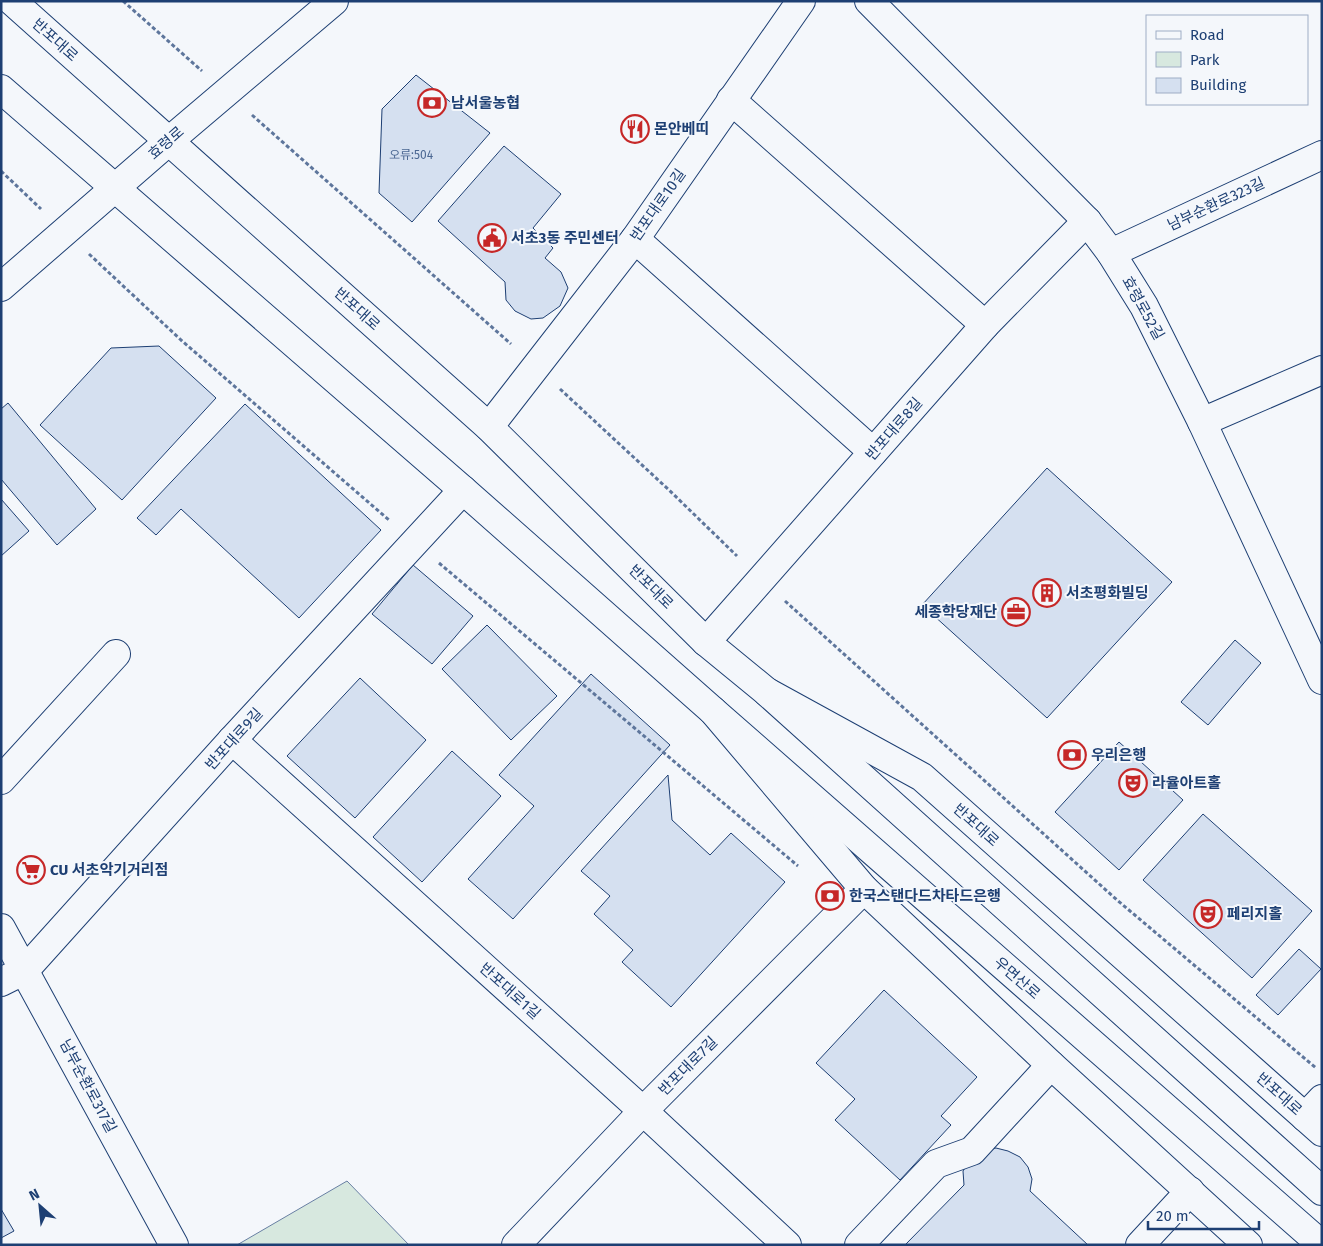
<svg xmlns="http://www.w3.org/2000/svg" width="1323" height="1246" font-family="'Fira Sans','Noto Sans KR',sans-serif">
<style>
.green{fill:#d7e8df;stroke:#687fa3}
.building{fill:#d5e0f0;stroke:#1d3f73}
.lines{fill:none;stroke-linecap:round;stroke-linejoin:round}
.minor-casing{stroke:#1d3f73;stroke-width:30}
.major-casing{stroke:#1d3f73;stroke-width:30}
.highway-casing{stroke:#1d3f73;stroke-width:30}
.path{stroke:#5e769c;stroke-width:3;stroke-dasharray:4 2.5;stroke-linecap:butt}
.minor{stroke:#f4f7fb;stroke-width:28}
.major{stroke:#f4f7fb;stroke-width:28}
.highway{stroke:#f4f7fb;stroke-width:28}
.labels{text-anchor:middle;dominant-baseline:central;stroke-width:4;stroke-linejoin:round;paint-order:stroke}
.number-label{font-size:12px;fill:#4b6792}
.street-label{font-size:15px;fill:#1d3f73;stroke:#f4f7fb}
.poi-label{font-size:15px;font-weight:bold;fill:#1d3f73;stroke:#f4f7fb;text-anchor:start}
</style>
<rect width="100%" height="100%" fill="#f4f7fb"/>
<path class="green" d="M347,1181L409,1245H237Z"/>
<g class="building">
<path d="M416,75L490,133L412,222L379,193L382,109Z"/>
<path d="M504,146L561,194L533,228L553,248L545,258L561,272L568,288L560,306L543,318L531,319L515,311L506,300L505,282L438,221Z"/>
<path d="M159,346L216,398L122,500L40,425L111,348Z"/>
<path d="M8,403L96,509L57,545L1,479V409Z"/>
<path d="M245,404L381,530L299,618L181,509L156,535L137,518Z"/>
<path d="M1047,468L1172,582L1047,718L922,605Z"/>
<path d="M1,499L29,531L1,556Z"/>
<path d="M413,565L473,616L432,664L372,614Z"/>
<path d="M487,625L557,696L511,740L442,669Z"/>
<path d="M1235,640L1261,663L1208,725L1181,702Z"/>
<path d="M591,674L670,745L513,919L468,879L534,806L499,775Z"/>
<path d="M360,678L426,740L355,818L287,756Z"/>
<path d="M1119,742L1183,800L1119,870L1055,812Z"/>
<path d="M452,751L501,796L422,882L373,837Z"/>
<path d="M668,775L672,820L710,855L731,833L785,882L671,1007L622,962L633,950L594,914L610,896L581,871Z"/>
<path d="M1203,814L1312,911L1252,978L1143,880Z"/>
<path d="M1299,949L1321,969L1278,1015L1256,995Z"/>
<path d="M884,990L977,1077L941,1116L951,1125L900,1180L835,1120L855,1099L816,1063Z"/>
<path d="M996,1148L1008,1151L1020,1157L1028,1167L1032,1179L1030,1191L1088,1245H905L964,1185L963,1171L970,1160L982,1151Z"/>
<path d="M1,1209L14,1231L1,1238Z"/>
</g>
<g class="lines">
<defs>
<g id="minor">
<path d="M869,1L1087,221L1111,253L1144,306L1202,422L1322,680"/>
<path d="M731,100L985,325"/>
<path d="M635,239L873,452"/>
<path d="M1111,253L1322,155"/>
<path d="M1202,422L1322,370"/>
<path d="M489,427L635,239L801,1"/>
<path d="M706,642L985,325L1087,221"/>
<path d="M232,740L643,1111L787,1245"/>
<path d="M1,780L116,654"/>
<path d="M1,928L174,1245"/>
<path d="M1,982L25,970L232,740L463,490"/>
<path d="M1305,1117L1322,1099"/>
<path d="M516,1245L643,1111L864,889"/>
<path d="M859,1245L936,1164L972,1151L1051,1065"/>
<path d="M1140,1245L1190,1191"/>
</g>
<g id="major">
<path d="M12,1L489,427L706,642L767,692L922,777L1322,1132"/>
<path d="M1,89L463,490L713,711L864,889L1051,1065L1248,1245"/>
<path d="M1,287L169,141L334,1"/>
</g>
<g id="highway">
<path d="M767,692L1322,1191"/>
<path d="M713,711L1322,1245"/>
</g>
</defs>
<use href="#minor" class="minor-casing"/>
<use href="#major" class="major-casing"/>
<use href="#highway" class="highway-casing"/>
<g class="path">
<path d="M123,1L202,71"/>
<path d="M252,115L511,344"/>
<path d="M1,171L41,209"/>
<path d="M89,254L181,340L389,520"/>
<path d="M560,389L669,490L737,556"/>
<path d="M439,563L798,866"/>
<path d="M785,601L1117,900L1316,1068"/>
</g>
<use href="#minor" class="minor"/>
<use href="#major" class="major"/>
<use href="#highway" class="highway"/>
</g>
<defs>
<symbol id="bank-ring" viewBox="-11 -11 22 22"><circle r="9.5" fill="#f4f7fb" stroke="#c62828" stroke-width="1.5"/><path d="M-6-4H6V4H-6ZM0-2.3a2.3 2.3 0 1 0 0 4.6a2.3 2.3 0 1 0 0-4.6Z" fill="#c62828"/></symbol>
<symbol id="restaurant-ring" viewBox="-11 -11 22 22"><circle r="9.5" fill="#f4f7fb" stroke="#c62828" stroke-width="1.5"/><path d="M-5-6h1v4h1v-4h1v4h1v-4h1v5L-1.5 .5V6h-2V.5L-5-1ZM5-6V6H3V1.5H1.5Q1.5-4 5-6Z" fill="#c62828"/></symbol>
<symbol id="civic-ring" viewBox="-11 -11 22 22"><circle r="9.5" fill="#f4f7fb" stroke="#c62828" stroke-width="1.5"/><path d="M-.6-6.5H3V-4.5H.6V-3L4-1V1h2V6H-6V1h2V-1L-.6-3ZM-1.2 2.5V6h2.4V2.5Z" fill="#c62828"/></symbol>
<symbol id="building-ring" viewBox="-11 -11 22 22"><circle r="9.5" fill="#f4f7fb" stroke="#c62828" stroke-width="1.5"/><path d="M-4-6H4V6H1V3H-1V6H-4ZM-2.5-4.3h1.7v1.8h-1.7ZM.8-4.3h1.7v1.8H.8ZM-2.5-1h1.7V.8h-1.7ZM.8-1h1.7V.8H.8Z" fill="#c62828"/></symbol>
<symbol id="office-ring" viewBox="-11 -11 22 22"><circle r="9.5" fill="#f4f7fb" stroke="#c62828" stroke-width="1.5"/><path d="M-6-3h4V-5.5h4V-3h4V5H-6ZM-1-4.5V-3h2v-1.5ZM-6 0V1H6V0Z" fill="#c62828"/></symbol>
<symbol id="theatre-ring" viewBox="-11 -11 22 22"><circle r="9.5" fill="#f4f7fb" stroke="#c62828" stroke-width="1.5"/><path d="M-5-5.5Q0-4 5-5.5V0Q5 5 0 6Q-5 5-5 0ZM-3.3-2.5H-1v1.5H-3.3ZM1-2.5H3.3v1.5H1ZM-2.8 1Q0 5.5 2.8 1Z" fill="#c62828"/></symbol>
<symbol id="supermarket-ring" viewBox="-11 -11 22 22"><circle r="9.5" fill="#f4f7fb" stroke="#c62828" stroke-width="1.5"/><path d="M-6-5.5h2.5l.6 2H6L4.5 2H-2.5L-4.4-4H-6ZM-1.5 3.2a1.3 1.3 0 1 0 .1 0ZM3 3.2a1.3 1.3 0 1 0 .1 0Z" fill="#c62828"/></symbol>
</defs>
<g fill-rule="evenodd">
<use href="#bank-ring" x="416" y="87" width="32" height="32"/>
<use href="#restaurant-ring" x="619" y="113" width="32" height="32"/>
<use href="#civic-ring" x="476" y="222" width="32" height="32"/>
<use href="#building-ring" x="1031" y="577" width="32" height="32"/>
<use href="#office-ring" x="1000" y="596" width="32" height="32"/>
<use href="#bank-ring" x="1056" y="739" width="32" height="32"/>
<use href="#theatre-ring" x="1117" y="767" width="32" height="32"/>
<use href="#supermarket-ring" x="15" y="854" width="32" height="32"/>
<use href="#bank-ring" x="814" y="880" width="32" height="32"/>
<use href="#theatre-ring" x="1192" y="898" width="32" height="32"/>
</g>
<g class="labels">
<g class="number-label">
<text x="411" y="155">오류:504</text>
</g>
<g class="street-label">
<text transform="translate(55 40) rotate(42)">반포대로</text>
<text transform="translate(166 143) rotate(-41)">효령로</text>
<text transform="translate(1216 204) rotate(-25)">남부순환로323길</text>
<text transform="translate(658 205) rotate(-55)">반포대로10길</text>
<text transform="translate(1143 308) rotate(61)">효령로52길</text>
<text transform="translate(357 309) rotate(42)">반포대로</text>
<text transform="translate(894 429) rotate(-49)">반포대로8길</text>
<text transform="translate(651 587) rotate(45)">반포대로</text>
<text transform="translate(234 739) rotate(-48)">반포대로9길</text>
<text transform="translate(976 825) rotate(42)">반포대로</text>
<text transform="translate(1017 978) rotate(41)">우면산로</text>
<text transform="translate(510 991) rotate(42)">반포대로1길</text>
<text transform="translate(688 1066) rotate(-45)">반포대로7길</text>
<text transform="translate(88 1086) rotate(62)">남부순환로317길</text>
<text transform="translate(1279 1094) rotate(42)">반포대로</text>
</g>
<g class="poi-label">
<text x="451" y="103">남서울농협</text>
<text x="654" y="129">몬안베띠</text>
<text x="511" y="238">서초3동 주민센터</text>
<text x="1066" y="593">서초평화빌딩</text>
<text x="997" y="612" text-anchor="end">세종학당재단</text>
<text x="1091" y="755">우리은행</text>
<text x="1152" y="783">라율아트홀</text>
<text x="50" y="870">CU 서초악기거리점</text>
<text x="849" y="896">한국스탠다드차타드은행</text>
<text x="1227" y="914">페리지홀</text>
</g>
</g>
<rect width="1323" height="1246" fill="none" stroke="#1d3f73" stroke-width="5"/>
<rect x="1146" y="15" width="162" height="90" fill="#f4f7fb" stroke="#9eadc5"/>
<rect x="1156" y="31" width="25" height="8" fill="#f4f7fb" stroke="#9eadc5"/>
<text x="1190" y="40" font-size="15" fill="#1d3f73">Road</text>
<rect x="1156" y="52" width="25" height="15" fill="#d7e8df" stroke="#9eadc5"/>
<text x="1190" y="65" font-size="15" fill="#1d3f73">Park</text>
<rect x="1156" y="78" width="25" height="15" fill="#d5e0f0" stroke="#9eadc5"/>
<text x="1190" y="90" font-size="15" fill="#1d3f73">Building</text>
<g transform="translate(40 1206) rotate(333)" stroke="#f4f7fb" stroke-width="4" paint-order="stroke">
<path d="M0-4L9 19L0 12L-9 19Z" fill="#1d3f73"/>
<text y="-8" font-size="14" font-weight="bold" text-anchor="middle" fill="#1d3f73">N</text>
</g>
<path d="M1148 1221v8h111v-8" fill="none" stroke="#1d3f73" stroke-width="2.5"/>
<text x="1156" y="1221" font-size="15" fill="#1d3f73" stroke="#f4f7fb" stroke-width="4" paint-order="stroke">20 m</text>
</svg>
